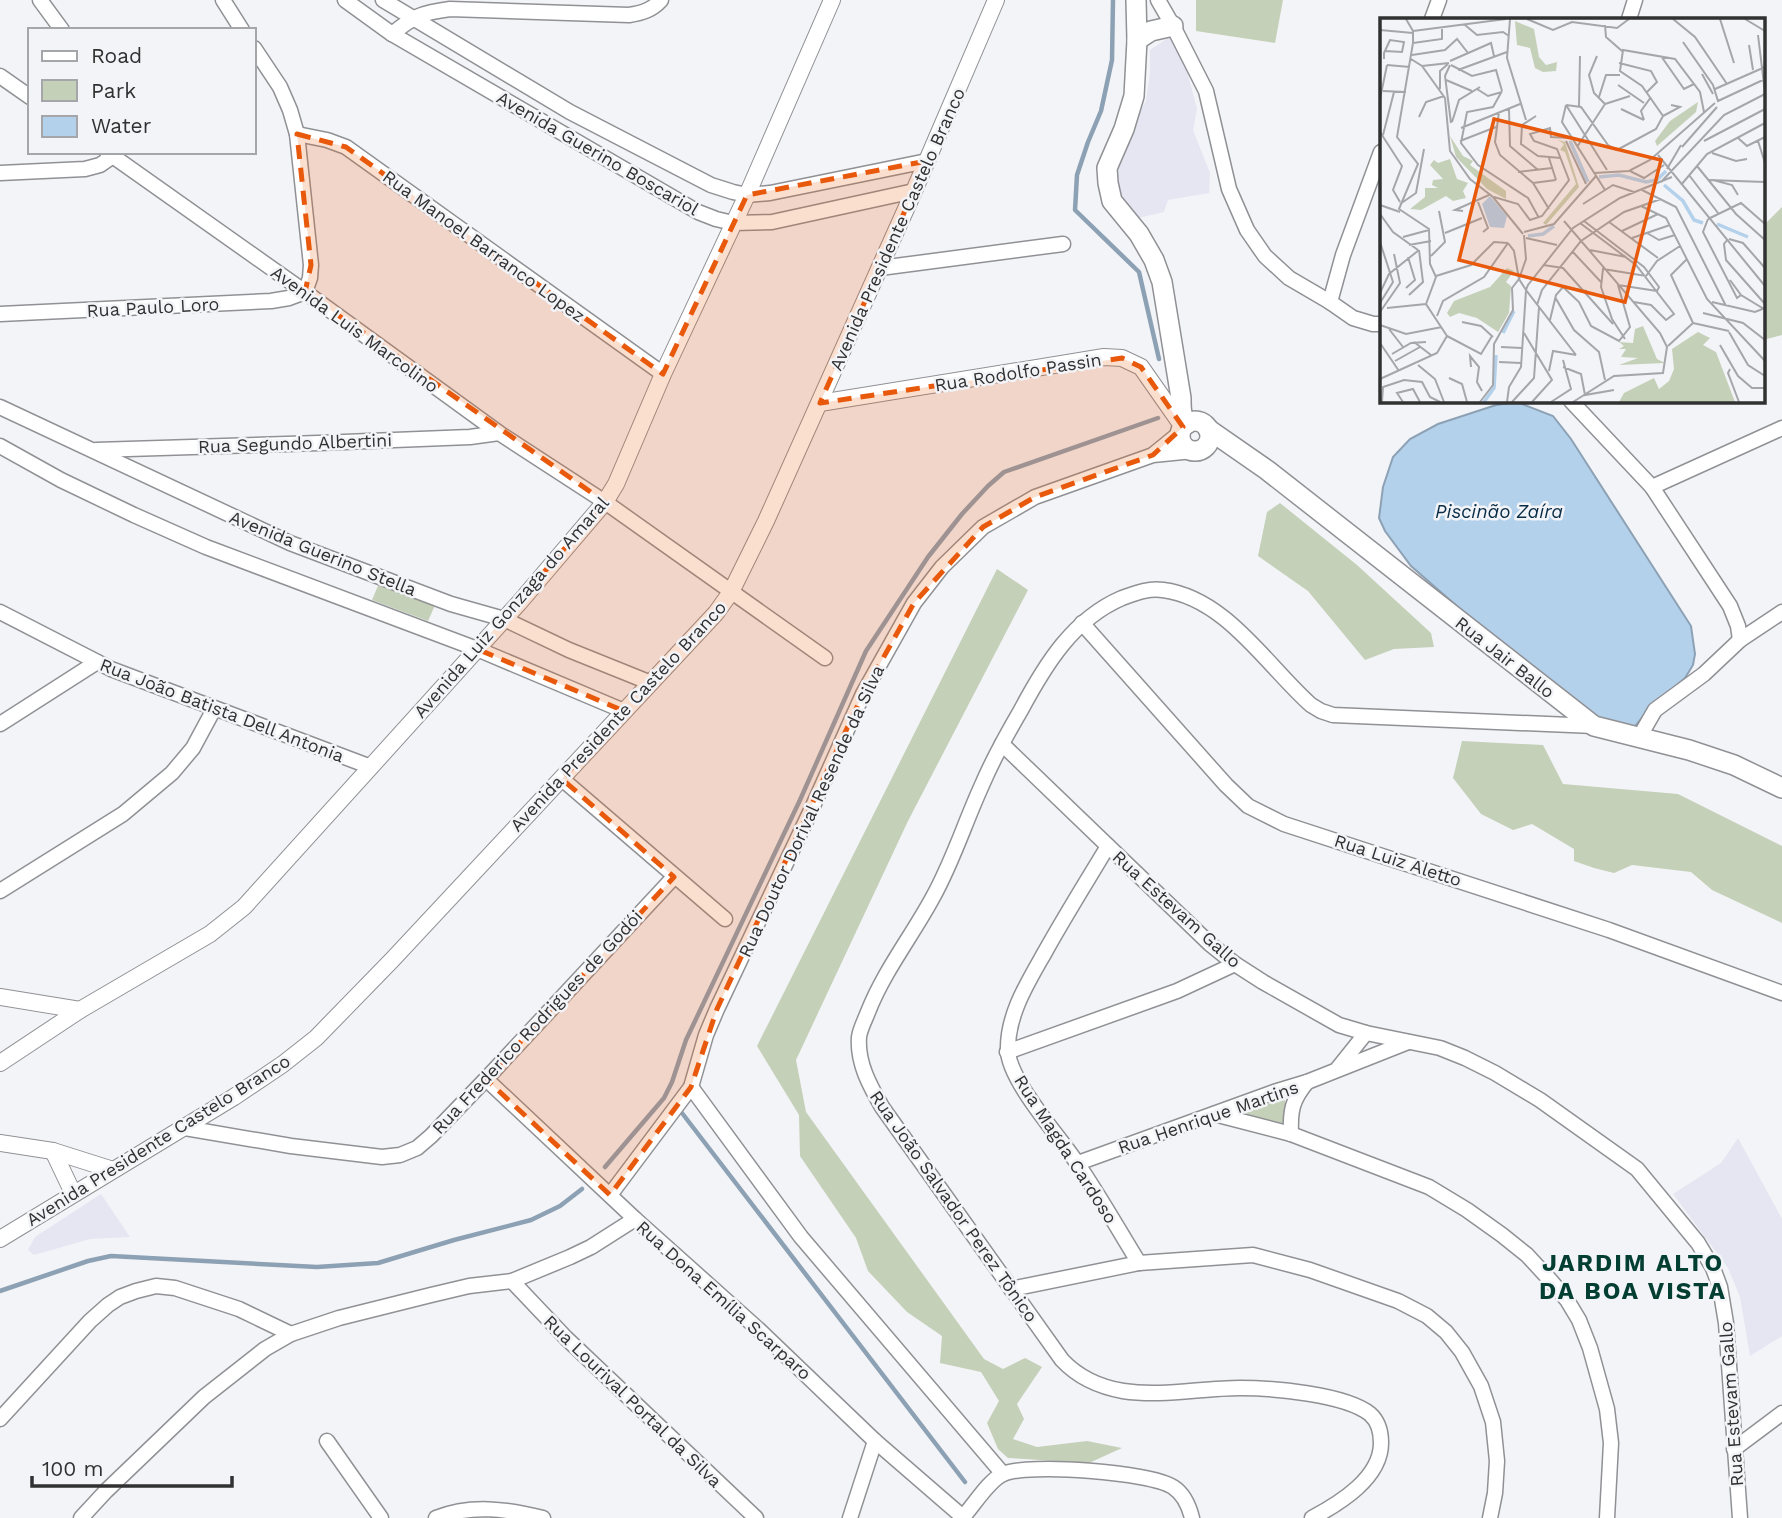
<svg xmlns="http://www.w3.org/2000/svg" width="1782" height="1518" font-family="'Work Sans',sans-serif">
<style>
.built{fill:#e5e6f1}
.green{fill:#c5d0b8}
.water{fill:#b4d1eb;stroke:#8da1b4;stroke-width:2}
.lines{fill:none;stroke-linecap:round;stroke-linejoin:round}
.stream{stroke:#8da1b4;stroke-width:4.5}
.minor-casing{stroke:#909195;stroke-width:17}
.tertiary-casing{stroke:#909195;stroke-width:18}
.secondary-casing{stroke:#909195;stroke-width:22}
.minor{stroke:#fff;stroke-width:14}
.tertiary{stroke:#fff;stroke-width:16}
.secondary{stroke:#fff;stroke-width:19}
.marked{fill:#e8590c;fill-opacity:0.2;stroke:#e8590c;stroke-width:5;stroke-dasharray:14 9;stroke-linejoin:round}
.labels{text-anchor:middle;dominant-baseline:central;stroke-width:5;stroke-linejoin:round;paint-order:stroke}
.street-label{font-size:18px;fill:#313132;stroke:#f3f4f8}
.water-label{font-size:19px;font-style:italic;fill:#092d47;stroke:#f3f4f8}
.district-label{font-size:24px;font-weight:bold;letter-spacing:2px;fill:#023e32;stroke:#f3f4f8}
.inset-river{fill:none;stroke:#b4d1eb;stroke-width:3.5}
.inset-road{fill:none;stroke:#a5a6a9;stroke-width:2}
.view{fill:#e8590c;fill-opacity:0.15;stroke:#e8590c;stroke-width:3.5}
.inset-edge{fill:none;stroke:#313132;stroke-width:3.5}
</style>
<rect width="100%" height="100%" fill="#f3f4f8"/>
<g class="built">
<path d="M1171,36L1183,56L1197,109L1193,130L1210,173L1209,193L1168,200L1164,212L1134,219L1118,190L1115,164L1131,127L1146,101L1150,73V50Z"/>
<path d="M1738,1138L1782,1219V1336L1750,1356L1740,1297L1728,1268L1673,1194L1721,1163Z"/>
<path d="M101,1194L130,1237L90,1239L34,1255L28,1250L35,1237Z"/>
</g>
<g class="green">
<path d="M1196,0H1283L1275,43L1196,31Z"/>
<path d="M1782,207V335L1763,340V226Z"/>
<path d="M1280,503L1357,565L1431,633L1434,647L1394,649L1365,660L1308,591L1258,556L1267,512Z"/>
<path d="M997,569L1028,590L908,821L796,1060L806,1112L984,1359L1003,1369L1025,1358L1042,1367L1017,1404L1024,1419L1013,1439L1037,1447L1087,1441L1122,1448L1089,1463L1008,1458L998,1449L987,1423L999,1401L981,1372L940,1363L942,1336L907,1312L868,1271L856,1238L800,1156L799,1115L757,1046Z"/>
<path d="M380,581L436,603L428,621L372,600Z"/>
<path d="M1462,741L1543,745L1563,784L1678,794L1782,846V923L1712,890L1691,872L1632,865L1614,873L1594,868L1574,861V849L1532,824L1513,830L1481,814L1453,778Z"/>
<path d="M1285,1099L1287,1124L1231,1113L1257,1104Z"/>
</g>
<path class="water" d="M1517,402L1553,416L1571,439L1691,626L1695,654L1693,665L1685,678L1646,713L1632,730L1600,720L1491,636L1411,566L1385,531L1379,518L1383,487L1393,457L1410,439L1438,424L1496,405Z"/>
<g class="lines">
<g class="stream">
<path d="M1113,0L1112,60L1101,111L1088,142L1077,175L1075,210L1139,272L1159,359"/>
<path d="M682,1113L965,1482"/>
<path d="M605,1167L664,1098L672,1082L686,1040L800,800L866,651L928,557L962,514L988,486L1004,472L1158,418"/>
<path d="M0,1291L88,1261L111,1256L317,1267L378,1263L454,1240L531,1220L560,1206L582,1189"/>
</g>
<defs>
<g id="minor">
<path d="M40,0L62,30"/>
<path d="M223,0L242,30"/>
<path d="M345,0L392,34L698,212L716,219L733,223L772,222L914,191"/>
<path d="M383,0L570,112L711,185L733,192L747,195L770,193L927,161"/>
<path d="M1158,0L1173,26L1206,91L1229,189L1247,230L1265,256L1289,278L1330,302L1353,318L1373,324H1381"/>
<path d="M1432,19L1439,0"/>
<path d="M1629,19L1635,0"/>
<path d="M392,34C414,16 421,13 450,9L629,15C642,13 652,10 661,0"/>
<path d="M0,76L30,97"/>
<path d="M297,134L327,140L346,147L663,374"/>
<path d="M107,152L305,292L499,433L605,502L825,658"/>
<path d="M0,173L85,169L100,165L113,156L114,152"/>
<path d="M880,268L1063,244"/>
<path d="M1330,302L1343,255L1381,152"/>
<path d="M0,314L271,301L289,298L305,292L310,278L311,265L297,134L290,110L280,87L254,48"/>
<path d="M1571,401L1652,487L1730,606L1738,626L1740,640"/>
<path d="M0,407L290,543L451,604L504,619L569,650L651,683"/>
<path d="M0,446L61,480L134,515L206,547L477,649L624,711"/>
<path d="M96,450L319,443L470,437L499,433"/>
<path d="M1154,454L1181,432"/>
<path d="M1652,487L1782,428"/>
<path d="M0,612L111,669L371,767"/>
<path d="M1082,623L1226,785L1248,806L1284,824L1609,930L1782,993"/>
<path d="M0,724L97,662"/>
<path d="M1640,736L1655,710L1704,674L1740,640L1782,612"/>
<path d="M1002,744L1210,944L1235,964L1263,982L1339,1025L1366,1033L1440,1048L1465,1058L1495,1073L1540,1100L1637,1169L1698,1243L1713,1268L1720,1287L1726,1323L1740,1518"/>
<path d="M562,779L725,919"/>
<path d="M1108,846C1087,881 1065,916 1045,952C1028,982 1007,1015 1008,1050C1008,1080 1060,1137 1077,1163C1099,1195 1118,1229 1139,1263"/>
<path d="M0,891L123,814L172,773L193,748L214,709"/>
<path d="M1007,1052L1177,991L1235,964"/>
<path d="M1338,1068L1366,1033"/>
<path d="M486,1079L635,1219L758,1329L875,1441L964,1518"/>
<path d="M691,1087L801,1237L1003,1474"/>
<path d="M1214,1114L1291,1134L1429,1187L1467,1210L1502,1235L1527,1255L1551,1281L1567,1300L1579,1320L1590,1348L1607,1409L1611,1443L1607,1518"/>
<path d="M185,1128L291,1146L382,1157L400,1155L417,1148L431,1136L486,1079L674,877"/>
<path d="M1291,1134C1290,1111 1292,1100 1307,1082"/>
<path d="M1078,1163L1274,1092L1307,1082L1408,1042"/>
<path d="M610,1195L691,1087L706,1035L717,1009L813,806L863,694L914,603L942,567L983,527L1035,497L1153,455L1193,451"/>
<path d="M512,1281L566,1338L756,1518"/>
<path d="M1011,1289L1139,1263L1253,1255L1310,1270L1398,1301L1427,1316L1446,1332L1462,1352L1481,1386L1493,1422L1497,1461L1495,1493L1490,1518"/>
<path d="M0,1419L90,1321L108,1305L120,1297L136,1291L156,1286L175,1288L239,1309L291,1334"/>
<path d="M327,1441L381,1518"/>
<path d="M1734,1449L1782,1413"/>
<path d="M963,1517C974,1505 989,1480 1003,1474C1028,1463 1151,1472 1173,1487C1184,1494 1189,1506 1192,1518"/>
<path d="M81,1518L106,1491L204,1397L265,1349L291,1334L339,1318L431,1295L469,1286L512,1281L570,1257L591,1247L635,1219"/>
<path d="M436,1518C471,1504 507,1509 543,1518"/>
<path d="M850,1518L875,1441"/>
<path d="M1312,1518C1340,1503 1381,1478 1381,1443C1381,1432 1378,1421 1370,1414C1345,1394 1272,1388 1240,1388C1201,1388 1162,1397 1123,1391C1100,1387 1078,1377 1062,1360L882,1107C870,1086 857,1063 859,1037C860,1029 865,1020 868,1012C884,971 912,936 933,897C953,861 965,822 982,785C993,759 1007,734 1021,710C1045,665 1073,619 1122,598C1136,593 1148,588 1163,590C1226,598 1267,666 1311,705L1321,711L1333,715L1594,726"/>
</g>
<g id="tertiary">
<path d="M820,403L1104,357L1122,358L1141,367L1183,427"/>
<path d="M0,997L80,1010"/>
<path d="M0,1063L80,1010L210,934L244,907L519,603L605,502L616,484L663,374L747,195L832,0"/>
<path d="M0,1143L53,1151L113,1170"/>
<path d="M53,1151L73,1193"/>
<path d="M0,1239L234,1097L283,1064L316,1038L392,960L716,613L731,592L766,521L914,191L996,0"/>
</g>
<g id="secondary">
<path d="M1136,0L1137,40L1134,96L1124,129L1107,168L1108,183L1112,201L1139,234L1154,260L1162,282L1181,398C1181,409 1181,416 1187,424"/>
<path d="M1137,40L1151,31L1173,26"/>
<circle cx="1195" cy="436" r="15"/>
<path d="M1208,429L1267,470L1594,726L1689,750L1734,765L1782,788"/>
</g>
</defs>
<use href="#minor" class="minor-casing"/>
<use href="#tertiary" class="tertiary-casing"/>
<use href="#secondary" class="secondary-casing"/>
<use href="#minor" class="minor"/>
<use href="#tertiary" class="tertiary"/>
<use href="#secondary" class="secondary"/>
</g>
<path class="marked" d="M297,134L346,147L663,374L747,195L927,161L820,403L1122,358L1141,367L1183,427L1153,455L1035,497L983,527L914,603L863,694L717,1009L691,1087L610,1195L486,1079L674,877L562,779L624,711L477,649L605,502L305,292L311,265Z"/>
<g class="labels">
<g class="street-label">
<text transform="translate(598 153) rotate(30)">Avenida Guerino Boscariol</text>
<text transform="translate(897 229) rotate(-66)">Avenida Presidente Castelo Branco</text>
<text transform="translate(484 246) rotate(36)">Rua Manoel Barranco Lopez</text>
<text transform="translate(153 307) rotate(-3)">Rua Paulo Loro</text>
<text transform="translate(355 329) rotate(36)">Avenida Luis Marcolino</text>
<text transform="translate(1018 372) rotate(-9)">Rua Rodolfo Passin</text>
<text transform="translate(295 443) rotate(-2)">Rua Segundo Albertini</text>
<text transform="translate(323 553) rotate(22)">Avenida Guerino Stella</text>
<text transform="translate(511 607) rotate(-49)">Avenida Luiz Gonzaga do Amaral</text>
<text transform="translate(1505 657) rotate(38)">Rua Jair Ballo</text>
<text transform="translate(222 710) rotate(21)">Rua João Batista Dell Antonia</text>
<text transform="translate(618 716) rotate(-47)">Avenida Presidente Castelo Branco</text>
<text transform="translate(811 811) rotate(-65)">Rua Doutor Dorival Resende da Silva</text>
<text transform="translate(1398 860) rotate(18)">Rua Luiz Aletto</text>
<text transform="translate(1177 909) rotate(42)">Rua Estevam Gallo</text>
<text transform="translate(537 1022) rotate(-47)">Rua Frederico Rodrigues de Godói</text>
<text transform="translate(1208 1117) rotate(-19)">Rua Henrique Martins</text>
<text transform="translate(158 1140) rotate(-32)">Avenida Presidente Castelo Branco</text>
<text transform="translate(1066 1149) rotate(57)">Rua Magda Cardoso</text>
<text transform="translate(954 1206) rotate(55)">Rua João Salvador Perez Tônico</text>
<text transform="translate(724 1300) rotate(42)">Rua Dona Emília Scarparo</text>
<text transform="translate(633 1401) rotate(44)">Rua Lourival Portal da Silva</text>
<text transform="translate(1731 1404) rotate(-94)">Rua Estevam Gallo</text>
</g>
<g class="water-label">
<text x="1499" y="511">Piscinão Zaíra</text>
</g>
<g class="district-label">
<text x="1633" y="1263">JARDIM ALTO<tspan x="1633" dy="28">DA BOA VISTA</tspan></text>
</g>
</g>
<g transform="translate(1380 18)">
<rect width="385" height="385" fill="#f3f4f8"/>
<path d="M135,3L154,11L159,39L166,47L177,44L176,53L163,54L155,50L150,30L137,27ZM318,84L316,94L277,128L275,123L290,103ZM70,118L83,138L93,143L90,147L126,173V181L107,171L76,139ZM178,122L185,124L199,169L166,207L163,205L196,166L185,134L180,132L184,126ZM70,141L77,161L88,165L83,173L86,180L73,183L66,178L41,192L30,191L45,179V170H58L52,167L53,162L63,161L50,147L54,142L58,145ZM127,250L134,253L126,264L131,268L129,295L118,314L97,300L79,295L70,299L67,295L74,283L110,269ZM263,308L277,341L285,345L239,347L258,340L241,339L246,331H239L244,328L239,324L253,325L255,311ZM318,314L330,320L323,327L336,334L355,384H239L244,375L274,360L279,371L289,363L294,351L292,331Z" fill="#c5d0b8"/>
<path d="M110,178L127,198L124,210L110,209L102,186Z" fill="#b4d1eb"/>
<path class="inset-river" d="M190,123L208,164M219,159L239,157L266,164L277,162L286,153M284,167L303,183L314,202L323,205M337,206L368,219M148,218L163,216L174,208M123,315L134,293M104,384L114,370L116,337"/>
<path class="inset-road" d="M130,1L127,40L146,102M147,1L173,12L192,4L237,10L249,1M293,1L315,19L347,66M340,1L354,45M365,1L385,13M85,7L97,17L123,14L129,18M225,7L226,19L242,33M0,12L33,15M33,13L126,1M378,17L385,75M303,24L333,67L338,83L385,61M33,25L62,21V9M369,27L373,52M32,37L65,32L77,21L88,35M217,38L209,57L214,75L225,86M281,38L304,71L314,66M4,41V35L10,22L24,24L22,34L5,33M31,41L42,48L65,80L70,133L90,161L113,179L143,216M70,43L111,25L114,38M239,45L271,53L277,64L267,74M7,47L30,49M70,47L65,58L71,105M71,47L92,58L116,52L122,73M42,48L69,45M78,52L127,34M322,56L333,76M66,62L92,73M238,67L264,85M60,71V53L68,46M97,71L108,78L122,74M335,71L385,49M3,73L26,74M122,73L113,89L87,94L81,125L98,147L148,180L159,200M219,79L226,57H240M0,81L7,47M225,86L250,78M186,87L201,89L228,127L237,132L276,111L283,98M186,87L182,104L225,172M186,87L227,152M199,88L200,38M129,91L130,128L158,152M241,91L264,102M119,94L115,124L120,137L153,165L169,191M156,98L142,107L141,126L158,138L181,140M283,98L262,68L240,53L243,32L295,41L320,74L324,94M283,98L300,89L291,87M39,99L46,84L64,78M264,102L261,93L271,79M72,104L79,82L100,69M81,110L140,86M0,114L22,148L13,172L20,184M3,117L14,74M358,120L367,128L385,119M80,123L116,109M186,123L206,166M324,123L385,91M378,123L385,145M197,129L225,86M302,129L337,89M332,135L356,143L367,141M278,137L385,268M169,140L176,162M317,148L356,196L385,222M287,151L301,127M250,153L264,160L284,147M138,154L172,150M214,155L249,153L270,142L335,85M309,157L338,195M329,162L385,164M333,162L352,167L358,177M281,164L344,97L385,76M153,165L176,162M301,167L327,136L385,105M262,172L296,189L346,288M114,179L138,186L150,202L162,198L189,162L177,131L154,123L150,116L170,110L171,119L191,120M98,184L108,210L103,214M20,186L36,175L44,131M203,186L233,167L254,174M0,187L20,194M261,188L286,200L327,281L385,343M83,193L75,192L109,177M0,196L13,214L38,232M328,201L323,214L357,280L361,277M328,201L361,185L385,206M184,203L280,315L287,329L283,355L234,358L193,384M204,203L264,249L279,269L277,273M229,204L278,240M200,205L256,247L294,296L286,302L271,287L254,284M242,213L278,196M144,214L174,206L216,158M65,215L102,200M267,215L279,222L295,217M23,219L49,212M146,220L177,227M252,220L290,207M348,221L344,226L346,242L385,286M349,221L363,225L385,250M0,224L13,264L0,285M29,227L51,223M210,232L246,239M192,233L221,264M51,238L65,224L59,193M307,241L291,257L313,305M163,247L183,250L233,306M56,258L91,247L114,224L128,225M350,262L361,277L384,291M183,269L199,284L211,308L239,323L250,309L238,267L277,273M26,270L35,262L28,239M0,275L9,256L39,232M29,277L43,264L39,232M175,279L194,312L219,334L225,362M332,284L375,294L385,290M157,287L162,272L201,223L244,194L281,181M7,290L46,286M0,294L20,265L14,236M323,295L363,305L385,322M57,298L63,283L104,259L128,225M170,302L176,277L183,269L207,273M82,304L101,308L113,319M313,305L349,313M0,307L26,316L62,309M9,311L23,329M349,314L368,347L385,358M144,315L172,362L152,384M67,318L101,336L112,318M245,321L232,301L221,269L223,251L266,258L277,243L300,228M34,324L51,337M0,325L19,353M340,327L358,358L372,370H385M288,328L313,305M121,329L142,330M12,336L31,325L46,324M196,337L146,272L148,267L193,210L240,180L292,159M15,343L40,329M119,344L141,345M38,347L55,361L64,384M91,349L90,338L99,349L97,364L102,373M183,349L201,356L205,377L234,372M350,351L348,355L359,384M169,353L173,333L196,337M69,360L82,366L87,384M0,361L57,335L67,318L46,286L56,259L50,246L49,211L19,191L38,146L17,119L33,25V13L26,1M2,384L3,369L24,362L42,364L50,379L60,384M23,384L17,375L33,371L40,384M100,384L113,367L114,326L133,292L132,270L139,261L134,233L128,225M127,384L129,369L141,349L146,272L139,261L146,241L144,217M132,384L154,360L159,289M171,384L191,371L183,342"/>
<path class="view" d="M114,101L281,142L245,284L79,242Z"/>
<rect width="385" height="385" class="inset-edge"/>
</g>
<rect x="28" y="28" width="228" height="126" fill="#f3f4f8" stroke="#a5a6a9" stroke-width="2"/>
<rect x="42" y="51" width="35" height="10" fill="#ffffff" stroke="#a5a6a9" stroke-width="2"/>
<text x="91" y="63" font-size="21" fill="#313132">Road</text>
<rect x="42" y="80" width="35" height="21" fill="#c5d0b8" stroke="#a5a6a9" stroke-width="2"/>
<text x="91" y="98" font-size="21" fill="#313132">Park</text>
<rect x="42" y="116" width="35" height="21" fill="#b4d1eb" stroke="#a5a6a9" stroke-width="2"/>
<text x="91" y="133" font-size="21" fill="#313132">Water</text>
<path d="M32 1476v10h200v-10" fill="none" stroke="#313132" stroke-width="3.5"/>
<text x="42" y="1476" font-size="21" fill="#313132" stroke="#f3f4f8" stroke-width="5" paint-order="stroke">100 m</text>
</svg>
